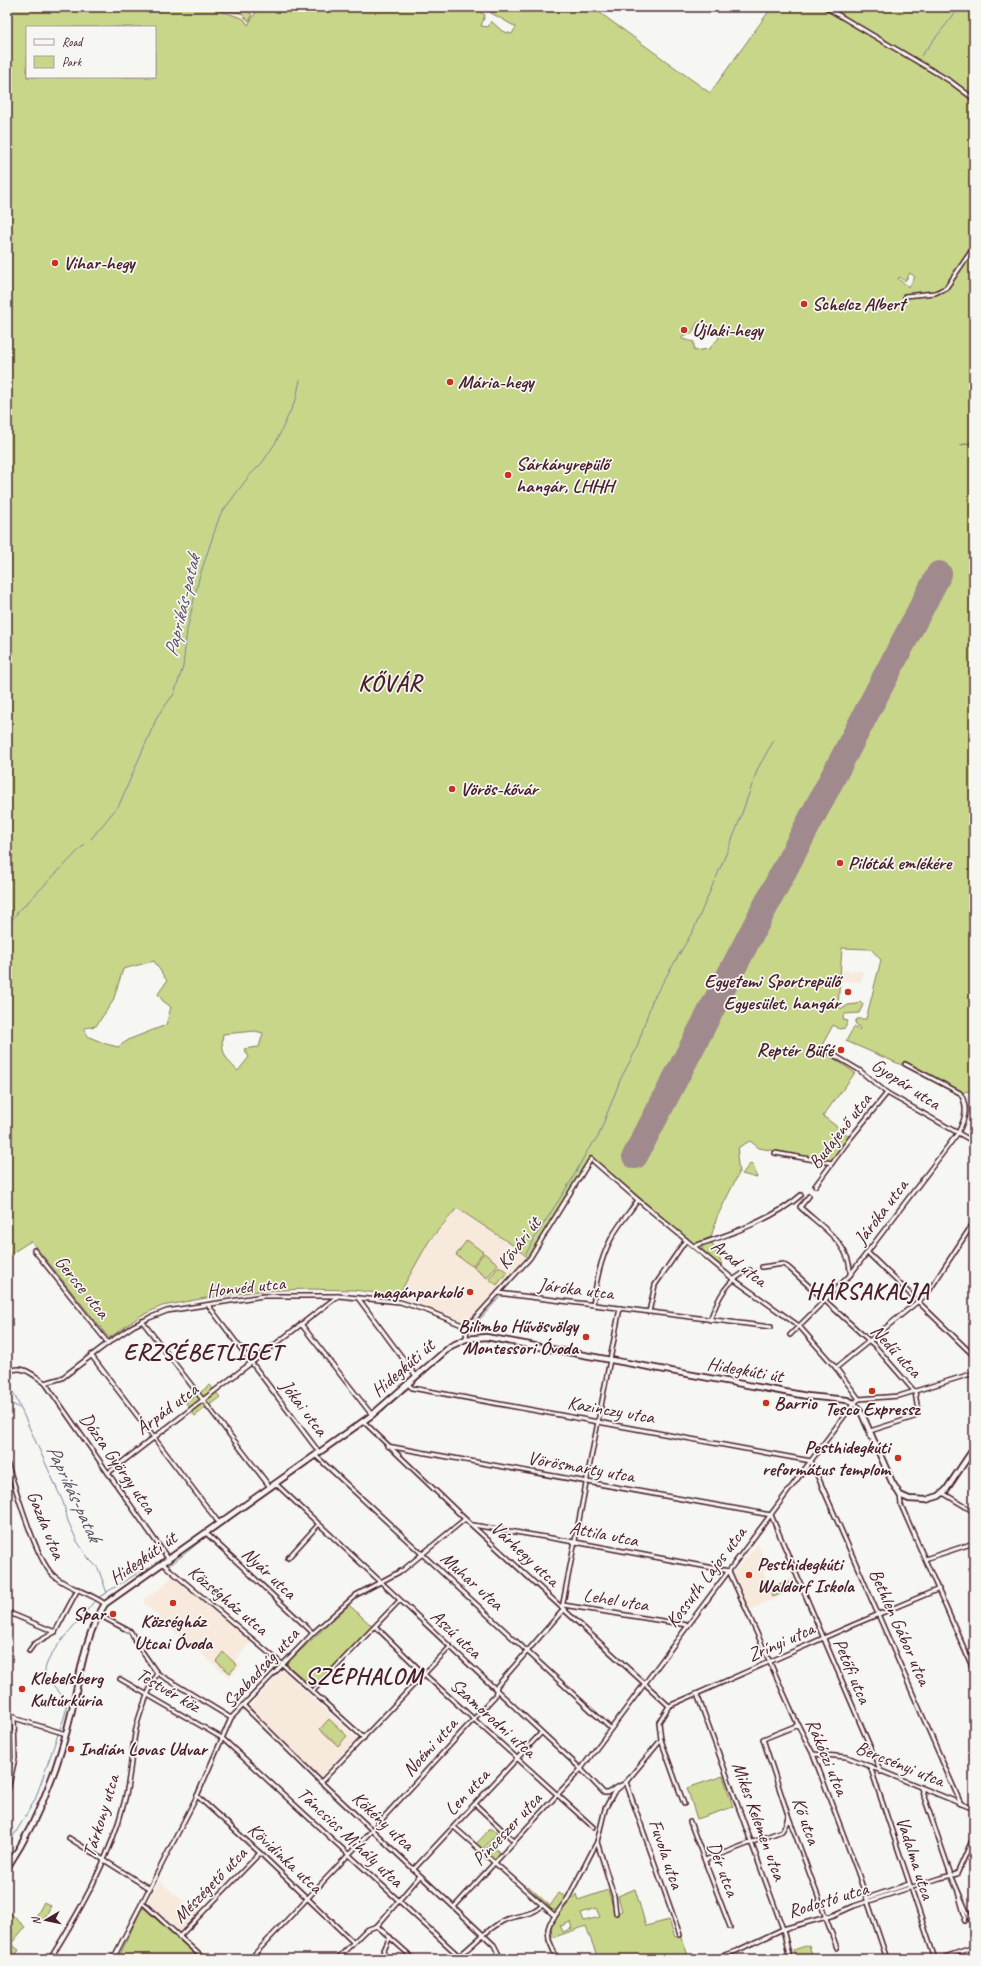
<svg xmlns="http://www.w3.org/2000/svg" width="981" height="1966" font-family="Caveat,sans-serif">
<style>
.built{fill:#f8e9dd}
.green{fill:#c8d68a;stroke:#897a5a;fill-rule:evenodd}
.lines{fill:none;stroke-linecap:round;stroke-linejoin:round}
.stream{stroke:#7583a1;stroke-width:1}
.runway{stroke:#a08a8e;stroke-width:26}
.minor-casing{stroke:#4a1f2b;stroke-width:6}
.secondary-casing{stroke:#4a1f2b;stroke-width:8}
.minor{stroke:#f6f6f2;stroke-width:3}
.secondary{stroke:#f6f6f2;stroke-width:4.5}
.poi-dot{fill:#c8321e;stroke:#f6f6f2;stroke-width:1.5}
.labels{text-anchor:middle;dominant-baseline:central;stroke-width:3.5;stroke-linejoin:round;paint-order:stroke}
.poi-label{font-size:19px;font-weight:bold;fill:#4a1f2b;stroke:#f6f6f2;text-anchor:start}
.street-label{font-size:19px;fill:#4a1f2b;stroke:#f6f6f2}
.water-label{font-size:20px;font-style:italic;fill:#605166;stroke:#f6f6f2}
.district-label{font-size:23px;font-weight:bold;letter-spacing:1px;fill:#4a1f2b;stroke:#f6f6f2}
</style>
<rect width="100%" height="100%" fill="#f6f6f2"/>
<filter id="ink" filterUnits="userSpaceOnUse"><feTurbulence type="fractalNoise" baseFrequency=".025" numOctaves="2"/><feDisplacementMap in="SourceGraphic" scale="8" xChannelSelector="R" yChannelSelector="G"/><feConvolveMatrix kernelMatrix="1 2 1 2 8 2 1 2 1" color-interpolation-filters="sRGB"/></filter>
<g filter="url(#ink)">
<g class="built">
<path d="M216,7H259L248,25L216,9Z"/>
<path d="M843,970L863,971L862,982L842,981Z"/>
<path d="M457,1208L517,1248L528,1258L467,1323L398,1296L429,1241Z"/>
<path d="M758,1544L769,1569L763,1572L767,1580L773,1578L776,1584L793,1577L799,1588L749,1610L733,1573Z"/>
<path d="M172,1576L251,1642L235,1660L241,1665L229,1677L170,1628L144,1603V1599L161,1588Z"/>
<path d="M283,1670L357,1739L321,1777L248,1708Z"/>
<path d="M159,1881L199,1914L181,1933L147,1902Z"/>
</g>
<g class="green">
<path d="M7,7H216V9L244,19L248,25L259,7H473L485,15L481,26L488,27L491,21L502,31L512,34L516,27L491,13V7H597L596,10L710,93L772,7H974V442L960,445L974,443V1095L967,1091L960,1094L904,1066L846,1041L854,1027L859,1030L860,1028L855,1023L857,1019H866L881,960L871,949L842,948L838,1006L842,1009L848,1005L857,1004L860,1001L863,1005L859,1013L845,1014L843,1017L844,1020L848,1021L845,1028L839,1029L833,1025L820,1049L855,1073L823,1116L849,1136L831,1161L759,1148L750,1141L739,1147L737,1156L739,1173L717,1217L711,1237L694,1244L591,1156L528,1258L517,1248L457,1208L429,1241L398,1296H392L394,1300L385,1299L384,1294L354,1290L308,1289L260,1291L206,1298L162,1306L140,1316L109,1338L31,1241L7,1256ZM27,27H155V77H27ZM910,273L915,277L909,287L898,279L899,277L905,281ZM703,321L708,334L716,328L719,338L709,349L694,351V342L682,339V336L692,334L697,323ZM154,961L167,981L158,994L163,1001L171,1007L166,1025L130,1039L118,1047L106,1044L87,1036L84,1028L96,1026L113,1001L123,969ZM255,1031L263,1033L259,1047L244,1049L249,1057L238,1071C226,1060 220,1051 223,1034Z"/>
<path d="M220,7H247L252,16L249,21L241,13L221,10Z"/>
<path d="M750,1164L753,1165L757,1178L742,1174Z"/>
<path d="M467,1240L483,1252L472,1266L456,1255Z"/>
<path d="M706,1243H710L713,1244L723,1267L702,1250V1246Z"/>
<path d="M484,1253L498,1264L487,1278L473,1267Z"/>
<path d="M499,1266L507,1272L497,1285L489,1279Z"/>
<path d="M210,1385L220,1397L195,1416L186,1403Z"/>
<path d="M787,1581L791,1589L773,1597L770,1588Z"/>
<path d="M349,1605L373,1627L313,1687L286,1664Z"/>
<path d="M223,1652L237,1665L230,1673L216,1661Z"/>
<path d="M329,1719L347,1736L338,1746L320,1729Z"/>
<path d="M723,1776L733,1807L697,1819L687,1788Z"/>
<path d="M491,1828L497,1833L482,1850L476,1844Z"/>
<path d="M490,1844L500,1853L495,1859L485,1850Z"/>
<path d="M527,1885L550,1906L559,1893L568,1898C557,1914 551,1914 539,1898C535,1893 529,1890 527,1885Z"/>
<path d="M635,1889L646,1926L669,1920L675,1937L681,1935L689,1959H598L586,1926L552,1938L551,1925L576,1894L578,1900L608,1890L615,1914L622,1911L618,1896ZM596,1908L600,1917L584,1921L581,1913ZM570,1922L572,1928L563,1932L560,1925L561,1926Z"/>
<path d="M44,1902L51,1906L43,1921L36,1917Z"/>
<path d="M143,1908L145,1909L200,1959H118L141,1910Z"/>
<path d="M7,1910L25,1927L11,1944L19,1950L13,1959H7Z"/>
<path d="M809,1945L813,1959H796L793,1950Z"/>
</g>
<g class="lines">
<g class="stream">
<path d="M921,56L960,7"/>
<path d="M91,839L119,805L158,715L174,694L183,667L187,630L199,578L220,515L249,476L262,463L276,442L296,399L300,380"/>
<path d="M716,878L736,830L758,768L774,740"/>
<path d="M7,926L18,912L85,844"/>
<path d="M526,1254L532,1242L571,1181L587,1151L598,1137L621,1078L636,1050L652,1001L694,929L714,882"/>
<path d="M471,1329L499,1298"/>
<path d="M7,1379L20,1407"/>
<path d="M7,1401L21,1409L63,1502L68,1521L77,1541L89,1559L98,1568L107,1593L97,1598"/>
<path d="M346,1437L384,1410L456,1346"/>
<path d="M319,1456L339,1442"/>
<path d="M210,1534L316,1458"/>
<path d="M168,1565L173,1563L207,1536"/>
<path d="M107,1592L146,1568"/>
<path d="M400,1602L447,1648"/>
<path d="M346,1659L392,1610"/>
<path d="M59,1731C62,1723 66,1715 66,1707C66,1693 44,1681 45,1670C48,1650 83,1618 95,1600"/>
<path d="M7,1847L35,1800L58,1734"/>
</g>
<path class="runway" d="M635,1156L939,574"/>
<defs>
<g id="minor">
<path d="M825,7L950,81L974,99"/>
<path d="M905,296L935,293L946,288L974,247"/>
<path d="M822,1048L859,1070L887,1093L974,1142"/>
<path d="M775,1153L832,1163"/>
<path d="M815,1186L849,1140L887,1093"/>
<path d="M809,1196L800,1207C820,1226 852,1244 850,1275"/>
<path d="M694,1246C726,1236 776,1218 801,1195"/>
<path d="M34,1250L108,1343"/>
<path d="M868,1253L974,1356"/>
<path d="M762,1267L783,1264L789,1268L875,1346L915,1392L918,1411L914,1417L870,1431"/>
<path d="M498,1293L771,1327"/>
<path d="M358,1298L416,1376"/>
<path d="M208,1305L319,1452"/>
<path d="M593,1305C596,1282 600,1260 611,1239C618,1225 629,1213 638,1200"/>
<path d="M649,1312L655,1285L686,1240"/>
<path d="M710,1320C718,1298 727,1279 750,1270"/>
<path d="M142,1321L270,1487"/>
<path d="M301,1324L372,1415"/>
<path d="M790,1335L850,1275L958,1133C965,1119 969,1107 960,1093L905,1064"/>
<path d="M466,1339L467,1327L530,1258L591,1159L638,1200L733,1279L799,1326L836,1368L859,1399"/>
<path d="M91,1355L219,1523"/>
<path d="M836,1368L927,1294L974,1222"/>
<path d="M7,1372C23,1364 32,1374 45,1383L169,1560"/>
<path d="M45,1383L62,1378L108,1343L133,1326L149,1318L167,1311L263,1296H338L400,1302L428,1311L467,1327"/>
<path d="M408,1384L412,1388L811,1461"/>
<path d="M363,1421L465,1519L669,1706"/>
<path d="M387,1446L771,1515"/>
<path d="M315,1455L610,1728"/>
<path d="M811,1461L961,1804"/>
<path d="M7,1463C16,1488 36,1561 54,1576C69,1589 89,1592 105,1604"/>
<path d="M108,1473L338,1296"/>
<path d="M275,1483L581,1769L604,1793H607L621,1785"/>
<path d="M943,1493L974,1512"/>
<path d="M900,1495L901,1505L974,1671"/>
<path d="M771,1515L881,1772"/>
<path d="M473,1525L575,1542L729,1571"/>
<path d="M206,1533L313,1633"/>
<path d="M288,1558L318,1525"/>
<path d="M925,1559L974,1543"/>
<path d="M163,1564L282,1664L364,1738"/>
<path d="M729,1571L798,1725L813,1754L858,1873L887,1959"/>
<path d="M563,1605L688,1625"/>
<path d="M562,1608L620,1308"/>
<path d="M7,1612L55,1632"/>
<path d="M99,1615L131,1632L137,1644L157,1673L231,1718"/>
<path d="M376,1627L424,1674L593,1827"/>
<path d="M29,1651L34,1644L55,1632L78,1589"/>
<path d="M120,1679L222,1738L459,1956"/>
<path d="M313,1691L399,1601"/>
<path d="M697,1694L783,1929L790,1959"/>
<path d="M243,1705L321,1782L494,1945L501,1959"/>
<path d="M7,1711L17,1719L66,1734"/>
<path d="M798,1725L763,1739L788,1815L837,1948"/>
<path d="M813,1754L847,1757L974,1809"/>
<path d="M870,1766L935,1959"/>
<path d="M321,1782L450,1647"/>
<path d="M626,1782L680,1935"/>
<path d="M921,1788L951,1875L974,1928"/>
<path d="M7,1794L15,1758L14,1716"/>
<path d="M197,1796L260,1853L353,1942"/>
<path d="M684,1804L661,1740L659,1722L669,1706L853,1625L939,1589"/>
<path d="M476,1805L514,1841"/>
<path d="M690,1822L730,1927"/>
<path d="M454,1827L555,1916"/>
<path d="M69,1838L150,1889"/>
<path d="M597,1842L614,1896L616,1913"/>
<path d="M7,1854L14,1858"/>
<path d="M705,1860L782,1831L786,1824L788,1816"/>
<path d="M413,1870L541,1733"/>
<path d="M958,1892L965,1917L964,1921"/>
<path d="M867,1898L909,1884"/>
<path d="M143,1903L204,1959"/>
<path d="M454,1907L581,1769L854,1403L859,1399L899,1396L974,1373"/>
<path d="M377,1926L414,1959"/>
<path d="M179,1937L260,1853"/>
<path d="M50,1959C80,1911 110,1858 124,1803C131,1777 131,1750 137,1724C142,1707 149,1690 157,1673"/>
<path d="M113,1959L197,1796L231,1718L313,1633L356,1595L403,1570L465,1519"/>
<path d="M250,1959L372,1830L495,1696L497,1686L564,1609"/>
<path d="M337,1959L366,1930L377,1926L420,1876"/>
<path d="M380,1959L390,1937"/>
<path d="M455,1959C472,1947 486,1929 505,1920C517,1915 535,1915 542,1905"/>
<path d="M557,1959L549,1940L548,1929L550,1923L568,1898L597,1842L605,1809L614,1792L626,1782L661,1740"/>
<path d="M713,1959L736,1951L783,1929L834,1915L854,1906L940,1878L957,1874L974,1836"/>
<path d="M939,1959L974,1947"/>
</g>
<path id="secondary" d="M7,1868C38,1821 58,1769 71,1714C80,1677 84,1636 105,1604L372,1415L451,1346L466,1339L486,1337L807,1396L847,1400L854,1403L862,1414L892,1482L900,1495L909,1499L926,1500L939,1496L946,1490L974,1448"/>
</defs>
<use href="#minor" class="minor-casing"/>
<use href="#secondary" class="secondary-casing"/>
<use href="#minor" class="minor"/>
<use href="#secondary" class="secondary"/>
</g>
</g>
<g class="poi-dot">
<circle cx="55" cy="263" r="4"/>
<circle cx="804" cy="304" r="4"/>
<circle cx="684" cy="330" r="4"/>
<circle cx="450" cy="382" r="4"/>
<circle cx="508" cy="475" r="4"/>
<circle cx="452" cy="789" r="4"/>
<circle cx="840" cy="863" r="4"/>
<circle cx="848" cy="992" r="4"/>
<circle cx="841" cy="1050" r="4"/>
<circle cx="470" cy="1292" r="4"/>
<circle cx="586" cy="1337" r="4"/>
<circle cx="872" cy="1391" r="4"/>
<circle cx="766" cy="1403" r="4"/>
<circle cx="898" cy="1458" r="4"/>
<circle cx="749" cy="1575" r="4"/>
<circle cx="173" cy="1603" r="4"/>
<circle cx="113" cy="1614" r="4"/>
<circle cx="22" cy="1689" r="4"/>
<circle cx="71" cy="1749" r="4"/>
</g>
<g class="labels">
<g class="poi-label">
<text x="63" y="263">Vihar-hegy</text>
<text x="812" y="304">Schelcz Albert</text>
<text x="692" y="330">Újlaki-hegy</text>
<text x="458" y="382">Mária-hegy</text>
<text x="516" y="464">Sárkányrepülő<tspan x="516" dy="22">hangár, LHHH</tspan></text>
<text x="460" y="789">Vörös-kővár</text>
<text x="848" y="863">Pilóták emlékére</text>
<text x="840" y="981" text-anchor="end">Egyetemi Sportrepülő<tspan x="840" dy="22">Egyesület, hangár</tspan></text>
<text x="833" y="1050" text-anchor="end">Reptér Büfé</text>
<text x="462" y="1292" text-anchor="end">magánparkoló</text>
<text x="578" y="1326" text-anchor="end">Bilimbo Hűvösvölgy<tspan x="578" dy="22">Montessori Óvoda</tspan></text>
<text x="774" y="1403">Barrio</text>
<text x="872" y="1409" text-anchor="middle">Tesco Expressz</text>
<text x="890" y="1447" text-anchor="end">Pesthidegkúti<tspan x="890" dy="22">református templom</tspan></text>
<text x="757" y="1564">Pesthidegkúti<tspan x="757" dy="22">Waldorf Iskola</tspan></text>
<text x="105" y="1614" text-anchor="end">Spar</text>
<text x="173" y="1621" text-anchor="middle">Községház<tspan x="173" dy="22">Utcai Óvoda</tspan></text>
<text x="30" y="1678">Klebelsberg<tspan x="30" dy="22">Kultúrkúria</tspan></text>
<text x="79" y="1749">Indián Lovas Udvar</text>
</g>
<g class="street-label">
<text transform="translate(906 1084) rotate(33)">Gyopár utca</text>
<text transform="translate(840 1131) rotate(-52)">Budajenő utca</text>
<text transform="translate(881 1212) rotate(-53)">Járóka utca</text>
<text transform="translate(519 1243) rotate(-53)">Kővári út</text>
<text transform="translate(739 1263) rotate(38)">Arad utca</text>
<text transform="translate(82 1287) rotate(51)">Gercse utca</text>
<text transform="translate(246 1287) rotate(-6)">Honvéd utca</text>
<text transform="translate(576 1289) rotate(7)">Járóka utca</text>
<text transform="translate(896 1351) rotate(47)">Nedű utca</text>
<text transform="translate(403 1368) rotate(-41)">Hidegkúti út</text>
<text transform="translate(745 1370) rotate(10)">Hidegkúti út</text>
<text transform="translate(304 1408) rotate(53)">Jókai utca</text>
<text transform="translate(167 1409) rotate(-37)">Árpád utca</text>
<text transform="translate(611 1410) rotate(10)">Kazinczy utca</text>
<text transform="translate(118 1463) rotate(55)">Dózsa György utca</text>
<text transform="translate(581 1467) rotate(10)">Vörösmarty utca</text>
<text transform="translate(46 1525) rotate(68)">Gazda utca</text>
<text transform="translate(604 1534) rotate(11)">Attila utca</text>
<text transform="translate(525 1554) rotate(43)">Várhegy utca</text>
<text transform="translate(143 1558) rotate(-35)">Hidegkúti út</text>
<text transform="translate(269 1573) rotate(43)">Nyár utca</text>
<text transform="translate(706 1577) rotate(-53)">Kossuth Lajos utca</text>
<text transform="translate(472 1581) rotate(42)">Muhar utca</text>
<text transform="translate(228 1600) rotate(40)">Községház utca</text>
<text transform="translate(616 1600) rotate(9)">Lehel utca</text>
<text transform="translate(900 1627) rotate(66)">Bethlen Gábor utca</text>
<text transform="translate(456 1634) rotate(43)">Aszú utca</text>
<text transform="translate(781 1642) rotate(-24)">Zrínyi utca</text>
<text transform="translate(261 1668) rotate(-47)">Szabadság utca</text>
<text transform="translate(852 1671) rotate(67)">Petőfi utca</text>
<text transform="translate(168 1690) rotate(30)">Testvér köz</text>
<text transform="translate(493 1718) rotate(42)">Szamorodni utca</text>
<text transform="translate(430 1747) rotate(-48)">Noémi utca</text>
<text transform="translate(827 1757) rotate(67)">Rákóczi utca</text>
<text transform="translate(900 1764) rotate(22)">Bercsényi utca</text>
<text transform="translate(467 1792) rotate(-47)">Len utca</text>
<text transform="translate(101 1816) rotate(-73)">Tárkony utca</text>
<text transform="translate(383 1821) rotate(43)">Kökény utca</text>
<text transform="translate(759 1821) rotate(70)">Mikes Kelemen utca</text>
<text transform="translate(806 1821) rotate(70)">Kő utca</text>
<text transform="translate(507 1829) rotate(-47)">Pinceszer utca</text>
<text transform="translate(350 1837) rotate(43)">Táncsics Mihály utca</text>
<text transform="translate(666 1854) rotate(71)">Fuvola utca</text>
<text transform="translate(285 1858) rotate(43)">Kövidinka utca</text>
<text transform="translate(915 1858) rotate(72)">Vadalma utca</text>
<text transform="translate(723 1869) rotate(69)">Dér utca</text>
<text transform="translate(210 1885) rotate(-46)">Mészégető utca</text>
<text transform="translate(828 1900) rotate(-17)">Rodostó utca</text>
</g>
<g class="water-label">
<text transform="translate(182 606) rotate(-77)">Paprikás-patak</text>
<text transform="translate(74 1493) rotate(65)">Paprikás-patak</text>
</g>
<g class="district-label">
<text x="390" y="683">KŐVÁR</text>
<text x="868" y="1291">HÁRSAKALJA</text>
<text x="203" y="1352">ERZSÉBETLIGET</text>
<text x="364" y="1676">SZÉPHALOM</text>
</g>
</g>
<rect width="981" height="1966" fill="none" stroke="#f6f6f2" stroke-width="24"/>
<rect x="12" y="12" width="957" height="1942" fill="none" stroke="#4a1f2b" stroke-width="1.5" filter="url(#ink)"/>
<rect x="26" y="26" width="130" height="52" fill="#f6f6f2" stroke="#b1a0a2"/>
<rect x="34" y="39" width="20" height="6" fill="#f6f6f2" stroke="#b1a0a2"/>
<text x="62" y="46" font-size="12" fill="#4a1f2b">Road</text>
<rect x="34" y="56" width="20" height="12" fill="#c8d68a" stroke="#b1a0a2"/>
<text x="62" y="66" font-size="12" fill="#4a1f2b">Park</text>
<g transform="translate(46 1920) rotate(261)" stroke="#f6f6f2" stroke-width="3" paint-order="stroke">
<path d="M0-3L7 15L0 10L-7 15Z" fill="#4a1f2b"/>
<text y="-6" font-size="11" font-weight="bold" text-anchor="middle" fill="#4a1f2b">N</text>
</g>
</svg>
